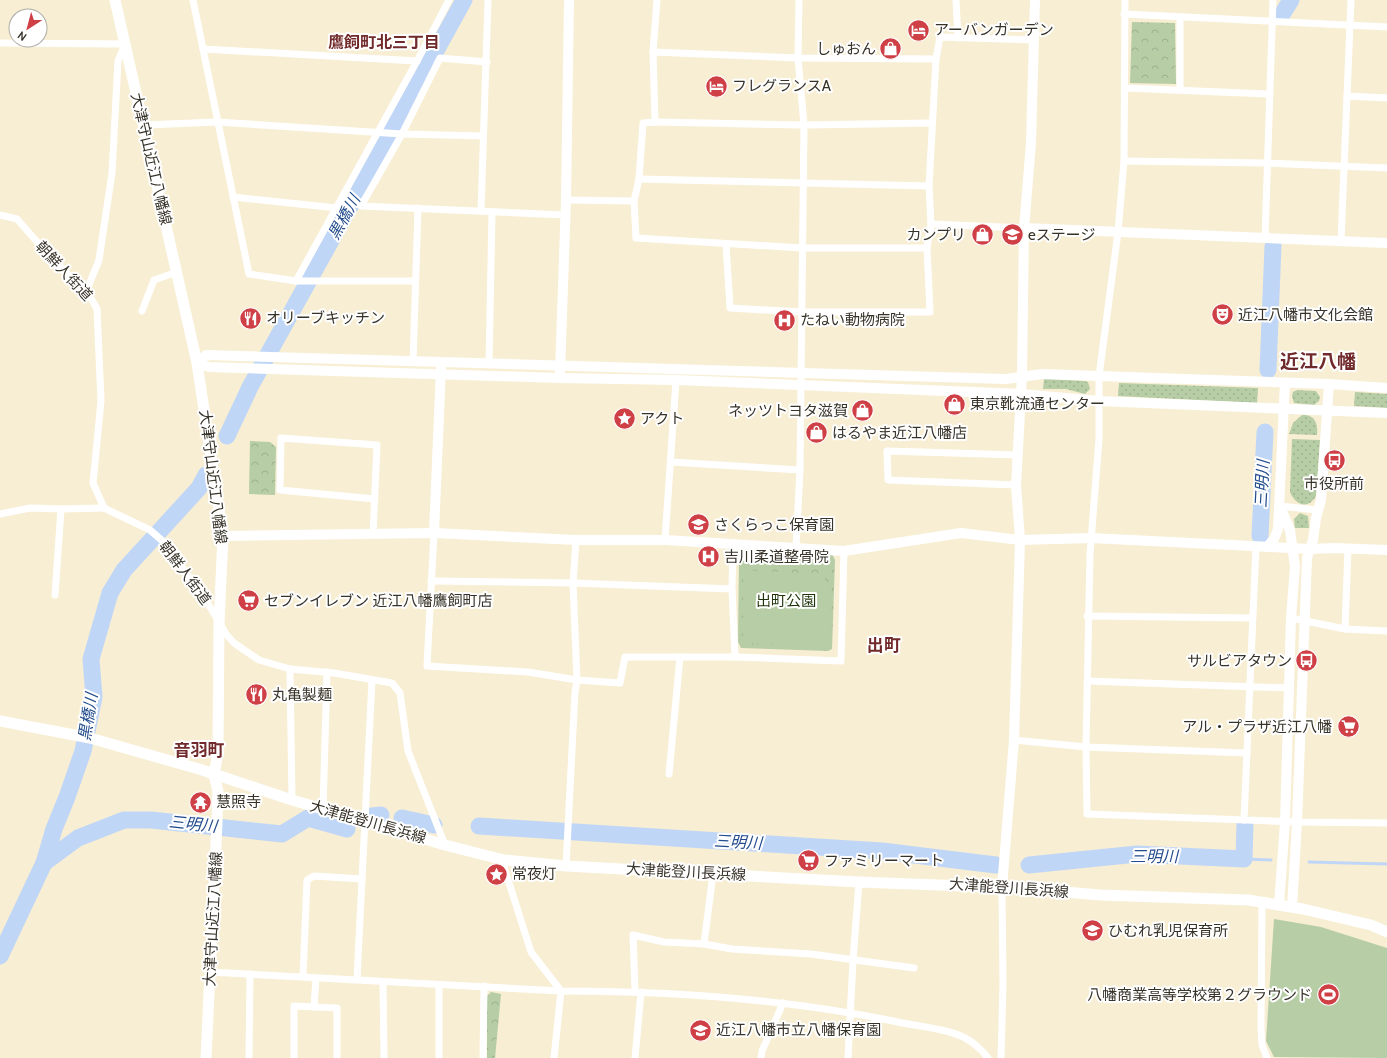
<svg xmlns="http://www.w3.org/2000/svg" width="1387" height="1058" font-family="Cabin,'Noto Sans JP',sans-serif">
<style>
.grass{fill:url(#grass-dots)}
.park{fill:url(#park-crowns)}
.pitch{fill:#b6cda6}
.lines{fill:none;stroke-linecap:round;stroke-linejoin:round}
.stream{stroke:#c0d6f7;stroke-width:3}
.river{stroke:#c0d6f7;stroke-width:17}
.street{stroke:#fff;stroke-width:7}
.secondary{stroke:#fff;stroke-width:10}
.primary{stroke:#fff;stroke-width:11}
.labels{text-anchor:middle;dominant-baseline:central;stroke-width:4;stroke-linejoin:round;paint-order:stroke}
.poi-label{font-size:15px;fill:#373329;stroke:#fff;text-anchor:start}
.street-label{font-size:15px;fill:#373329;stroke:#fff}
.park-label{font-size:15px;fill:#1e330a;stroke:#fff}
.neighbourhood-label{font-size:16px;font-weight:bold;fill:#712a2b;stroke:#fff}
.water-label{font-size:16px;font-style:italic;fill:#224c8d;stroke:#fff}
.quarter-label{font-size:17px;font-weight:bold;fill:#712a2b;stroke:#fff}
.district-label{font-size:19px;font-weight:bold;fill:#712a2b;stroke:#fff}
</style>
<defs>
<pattern id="grass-dots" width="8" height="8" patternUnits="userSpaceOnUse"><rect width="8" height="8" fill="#b6cda6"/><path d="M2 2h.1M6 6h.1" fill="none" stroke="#9db08f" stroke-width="1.8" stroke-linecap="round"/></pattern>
<pattern id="park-crowns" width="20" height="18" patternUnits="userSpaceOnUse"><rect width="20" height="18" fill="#b6cda6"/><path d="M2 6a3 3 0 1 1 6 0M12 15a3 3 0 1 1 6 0" fill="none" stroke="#9db08f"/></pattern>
</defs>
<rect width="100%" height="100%" fill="#f8eed3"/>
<g class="grass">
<path d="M1044,379L1084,381L1088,382L1090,389L1085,394L1066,389H1043Z"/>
<path d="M1119,383L1258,388L1257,403L1118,396Z"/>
<path d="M1297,390L1316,391L1320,397L1319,401L1314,405L1294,403L1292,396L1293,392Z"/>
<path d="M1355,392L1387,394V408L1354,406Z"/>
<path d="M1302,415C1315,414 1318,424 1317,435L1289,434L1293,423Z"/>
<path d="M1292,439L1320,440L1316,496C1308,510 1295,505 1290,492Z"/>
<path d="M1300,513L1308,516L1309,528H1295L1294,519Z"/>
</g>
<g class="park">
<path d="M1132,22L1175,23L1176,84L1130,83Z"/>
<path d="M250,441L270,442L276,447L275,495L249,494Z"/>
<path d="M746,549L831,552L835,560L832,649L828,651L741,648L738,642L739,555Z"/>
<path d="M491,992L501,994L495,1058H487V996Z"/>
</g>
<g class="pitch">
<path d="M743,570L821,574L830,586L829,647L743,643Z"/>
<path d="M1274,919L1321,927L1387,948V1058L1274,1057L1266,1041Z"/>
</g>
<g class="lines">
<g class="stream">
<path d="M1244,859L1271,860"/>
<path d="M1309,862L1387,864"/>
</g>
<g class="river">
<path d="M1281,16L1291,0"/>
<path d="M1268,370L1273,246"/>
<path d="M227,436L250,387L464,0"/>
<path d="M1260,536L1265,432"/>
<path d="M371,816L381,815"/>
<path d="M402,818L434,825"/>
<path d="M479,826L882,851L996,865"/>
<path d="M44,863L78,838L124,820H151L282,834L308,818L347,829"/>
<path d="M1029,865L1137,854L1244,859L1245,824"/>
<path d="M0,956L44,863L54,829L67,797L83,751L94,697L91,659L110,593L124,570L199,488L206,475"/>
</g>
<g class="street">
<path d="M193,0L249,274L296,281H415"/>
<path d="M956,0L958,38"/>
<path d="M1125,0L1124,161L1118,232L1099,376V439L1090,554L1086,747L1087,814L1297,822L1387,823"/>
<path d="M1124,14L1387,27"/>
<path d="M1180,17V89"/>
<path d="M0,43L125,44L118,61L112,173L99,260L86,292"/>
<path d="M203,49L417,61"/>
<path d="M653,52L798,58L936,59"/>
<path d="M487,62L440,58L402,134L361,206L565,215"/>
<path d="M1125,88L1268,94"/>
<path d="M1347,96L1387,98"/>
<path d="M655,122L653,52L657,0"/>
<path d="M144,125L217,122L402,134L483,136"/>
<path d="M1124,161L1266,163L1387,168"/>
<path d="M639,179L929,186"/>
<path d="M233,197L337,208"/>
<path d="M566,200L634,201"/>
<path d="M481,211L488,0"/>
<path d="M0,215L17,219L46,252L91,298L97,309L101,401L93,483L104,508L150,530L166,544L212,610L226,634L234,643L259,660L290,669L334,673L392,683L400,693L408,751L445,845"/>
<path d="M931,224L1024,228"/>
<path d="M1265,238L1273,0"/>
<path d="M1341,241L1351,0"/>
<path d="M726,244L730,308L802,312H930L927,248L931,224L929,186L936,59L940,37L1034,40"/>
<path d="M927,248H802L636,238L634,201L639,179L643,123L655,122L804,125L932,123"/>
<path d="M296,281L417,61L449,0"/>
<path d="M142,311L154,280L177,272"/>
<path d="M413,362L418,208"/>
<path d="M489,364L492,213"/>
<path d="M671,462L800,470"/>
<path d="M1016,485L888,480L887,451L1018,455"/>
<path d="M1280,506L1317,510"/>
<path d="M61,509L104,508"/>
<path d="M0,514L30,508L61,509L55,595"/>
<path d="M434,533L427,666L528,672L577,680L620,683L625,657H735L841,661L844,551"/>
<path d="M373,534L377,445L281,438L280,490L375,499"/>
<path d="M665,540L676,380"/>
<path d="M733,544L732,589L735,657"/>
<path d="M796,547L800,470L804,125L798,58L799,0"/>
<path d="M431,581L573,583L732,589"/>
<path d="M1087,616L1252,618"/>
<path d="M1291,618L1345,629L1387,631"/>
<path d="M1345,629L1348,548"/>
<path d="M290,669L292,800"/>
<path d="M1087,681L1289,688"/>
<path d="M1014,740L1086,747L1247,753"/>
<path d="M669,774L680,657"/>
<path d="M323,809L327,672"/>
<path d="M1244,820L1256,546"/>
<path d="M504,860V867L531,952L561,991C674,991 787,999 898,1022C916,1026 950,1029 965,1038C973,1042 983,1051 988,1058"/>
<path d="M566,866L575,692L577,680L573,583L576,540"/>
<path d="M1262,903L1261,1028L1262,1045L1267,1058"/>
<path d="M704,944L713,874"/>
<path d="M210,972L561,991L554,1058"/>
<path d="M303,976L307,880L314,876L362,879"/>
<path d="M357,979L372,680"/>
<path d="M383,982L384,1058"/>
<path d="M635,991L633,935L664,942L704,944L732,949L811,954L914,968"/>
<path d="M314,1007L316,978"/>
<path d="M249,1058L250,974"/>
<path d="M294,1058V1006L337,1008V1058"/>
<path d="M439,1058V985"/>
<path d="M483,1058L484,986"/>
<path d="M635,1058L641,992"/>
<path d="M761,1058L762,1051L783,1003"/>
<path d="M848,1058L853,960L859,882"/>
<path d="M1001,1058L1003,984L1002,887"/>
</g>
<g class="secondary">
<path d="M1024,228L1387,243"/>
<path d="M197,363L206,355L1006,379L1042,374L1329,384L1387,388"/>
<path d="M197,363L209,367L560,378L676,380L1021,394L1099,401L1387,413"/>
<path d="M560,372L566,200L569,0"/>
<path d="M434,533L441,368"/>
<path d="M223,536L434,533L576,540H665L844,551L961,533L1020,540L1091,538L1310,549L1334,548L1387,550"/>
<path d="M1267,547L1274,539L1278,529L1285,383"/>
<path d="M1002,887L1014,740L1020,540L1016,485L1022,376L1024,228L1031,143L1035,0"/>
<path d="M1279,905L1285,822L1291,618L1295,567L1290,530L1280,506"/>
<path d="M1292,907L1297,822L1307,558L1313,540L1316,518L1321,500L1329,384"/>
</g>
<g class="primary">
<path d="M115,0L197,363L223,536L219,623L218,752L214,775L218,791L217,822L206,1058"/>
<path d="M0,721L90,738L199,769L292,800L445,845L504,860L566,866L859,882L1018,888L1100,895L1248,900L1303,909L1371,925L1387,932"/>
</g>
</g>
<defs>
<symbol id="hotel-disc" viewBox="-11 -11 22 22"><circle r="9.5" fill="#cf3f46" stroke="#fff"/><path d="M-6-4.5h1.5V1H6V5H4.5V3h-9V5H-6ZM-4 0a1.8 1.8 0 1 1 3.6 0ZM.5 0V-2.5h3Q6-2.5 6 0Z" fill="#fff"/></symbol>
<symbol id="shop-disc" viewBox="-11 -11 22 22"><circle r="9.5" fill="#cf3f46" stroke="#fff"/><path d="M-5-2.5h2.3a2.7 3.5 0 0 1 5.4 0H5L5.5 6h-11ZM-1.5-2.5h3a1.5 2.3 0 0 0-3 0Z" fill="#fff"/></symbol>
<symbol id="school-disc" viewBox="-11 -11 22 22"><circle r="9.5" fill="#cf3f46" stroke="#fff"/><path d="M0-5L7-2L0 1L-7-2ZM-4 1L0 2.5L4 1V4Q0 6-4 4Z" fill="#fff"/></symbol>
<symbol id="theatre-disc" viewBox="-11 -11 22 22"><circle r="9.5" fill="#cf3f46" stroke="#fff"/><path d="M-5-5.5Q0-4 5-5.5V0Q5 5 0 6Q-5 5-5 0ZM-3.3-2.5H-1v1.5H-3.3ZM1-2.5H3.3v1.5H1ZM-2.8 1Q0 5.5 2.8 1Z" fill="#fff"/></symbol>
<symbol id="restaurant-disc" viewBox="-11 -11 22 22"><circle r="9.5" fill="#cf3f46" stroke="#fff"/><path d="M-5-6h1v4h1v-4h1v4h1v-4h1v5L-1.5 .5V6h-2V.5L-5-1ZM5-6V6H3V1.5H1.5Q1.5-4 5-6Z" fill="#fff"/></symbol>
<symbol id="hospital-disc" viewBox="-11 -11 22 22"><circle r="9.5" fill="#cf3f46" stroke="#fff"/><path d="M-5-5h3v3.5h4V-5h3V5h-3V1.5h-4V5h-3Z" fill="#fff"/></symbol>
<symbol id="sight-disc" viewBox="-11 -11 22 22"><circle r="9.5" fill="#cf3f46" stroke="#fff"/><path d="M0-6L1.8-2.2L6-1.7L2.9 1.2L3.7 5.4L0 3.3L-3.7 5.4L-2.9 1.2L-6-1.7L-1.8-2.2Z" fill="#fff"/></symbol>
<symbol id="bus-disc" viewBox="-11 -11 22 22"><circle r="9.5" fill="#cf3f46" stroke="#fff"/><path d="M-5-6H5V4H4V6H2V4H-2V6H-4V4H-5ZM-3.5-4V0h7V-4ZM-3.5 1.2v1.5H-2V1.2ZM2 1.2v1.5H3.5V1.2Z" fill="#fff"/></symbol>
<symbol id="supermarket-disc" viewBox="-11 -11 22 22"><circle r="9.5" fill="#cf3f46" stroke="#fff"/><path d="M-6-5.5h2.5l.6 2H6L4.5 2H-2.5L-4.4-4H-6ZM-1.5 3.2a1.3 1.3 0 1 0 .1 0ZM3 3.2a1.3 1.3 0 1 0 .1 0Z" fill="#fff"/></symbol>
<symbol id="temple-disc" viewBox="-11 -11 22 22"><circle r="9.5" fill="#cf3f46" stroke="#fff"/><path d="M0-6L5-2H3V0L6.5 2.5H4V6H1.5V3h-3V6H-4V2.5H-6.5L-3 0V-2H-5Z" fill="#fff"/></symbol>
<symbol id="stadium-disc" viewBox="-11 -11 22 22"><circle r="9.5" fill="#cf3f46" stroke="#fff"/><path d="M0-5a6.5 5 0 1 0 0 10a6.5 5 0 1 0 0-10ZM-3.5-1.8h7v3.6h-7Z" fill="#fff"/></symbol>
</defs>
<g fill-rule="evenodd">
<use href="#hotel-disc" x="906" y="18" width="25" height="25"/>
<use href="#shop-disc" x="878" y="36" width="25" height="25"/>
<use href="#hotel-disc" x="704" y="74" width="25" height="25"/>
<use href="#shop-disc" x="970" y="222" width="25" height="25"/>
<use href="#school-disc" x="1000" y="222" width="25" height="25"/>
<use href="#theatre-disc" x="1210" y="302" width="25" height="25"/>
<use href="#restaurant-disc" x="238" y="306" width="25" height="25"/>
<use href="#hospital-disc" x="772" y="308" width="25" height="25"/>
<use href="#shop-disc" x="942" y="392" width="25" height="25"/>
<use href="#shop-disc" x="850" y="398" width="25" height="25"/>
<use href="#sight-disc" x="612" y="406" width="25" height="25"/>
<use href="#shop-disc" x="804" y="420" width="25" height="25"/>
<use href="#bus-disc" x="1322" y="448" width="25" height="25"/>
<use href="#school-disc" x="686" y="512" width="25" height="25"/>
<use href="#hospital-disc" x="696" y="544" width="25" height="25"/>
<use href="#supermarket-disc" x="236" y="588" width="25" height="25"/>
<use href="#bus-disc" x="1294" y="648" width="25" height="25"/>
<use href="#restaurant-disc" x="244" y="682" width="25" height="25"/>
<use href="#supermarket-disc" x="1336" y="714" width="25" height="25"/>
<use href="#temple-disc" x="188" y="790" width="25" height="25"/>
<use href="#supermarket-disc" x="796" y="848" width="25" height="25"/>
<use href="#sight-disc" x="484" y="862" width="25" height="25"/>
<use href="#school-disc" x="1080" y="918" width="25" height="25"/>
<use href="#stadium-disc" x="1316" y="982" width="25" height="25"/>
<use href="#school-disc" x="688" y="1018" width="25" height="25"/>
</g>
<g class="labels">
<g class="poi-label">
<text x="934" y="30">アーバンガーデン</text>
<text x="876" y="49" text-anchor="end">しゅおん</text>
<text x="732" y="86">フレグランスA</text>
<text x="966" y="235" text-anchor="end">カンプリ</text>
<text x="1028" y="235">eステージ</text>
<text x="1238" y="315">近江八幡市文化会館</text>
<text x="266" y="318">オリーブキッチン</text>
<text x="800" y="320">たねい動物病院</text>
<text x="970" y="404">東京靴流通センター</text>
<text x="848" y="411" text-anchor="end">ネッツトヨタ滋賀</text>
<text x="640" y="419">アクト</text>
<text x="832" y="433">はるやま近江八幡店</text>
<text x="1334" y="484" text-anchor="middle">市役所前</text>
<text x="714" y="525">さくらっこ保育園</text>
<text x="724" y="557">吉川柔道整骨院</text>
<text x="264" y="601">セブンイレブン 近江八幡鷹飼町店</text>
<text x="1292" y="661" text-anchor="end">サルビアタウン</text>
<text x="272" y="695">丸亀製麺</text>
<text x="1332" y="727" text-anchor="end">アル・プラザ近江八幡</text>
<text x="216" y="802">慧照寺</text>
<text x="824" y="861">ファミリーマート</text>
<text x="512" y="874">常夜灯</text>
<text x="1108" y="931">ひむれ乳児保育所</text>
<text x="1312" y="995" text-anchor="end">八幡商業高等学校第２グラウンド</text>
<text x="716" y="1030">近江八幡市立八幡保育園</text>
</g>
<g class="street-label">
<text transform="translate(151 159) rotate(77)">大津守山近江八幡線</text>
<text transform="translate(64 271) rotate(47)">朝鮮人街道</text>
<text transform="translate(213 477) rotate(83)">大津守山近江八幡線</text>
<text transform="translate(185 573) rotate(53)">朝鮮人街道</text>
<text transform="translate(368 822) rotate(16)">大津能登川長浜線</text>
<text transform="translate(686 872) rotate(3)">大津能登川長浜線</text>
<text transform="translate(1009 888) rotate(4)">大津能登川長浜線</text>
<text transform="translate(213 919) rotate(-87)">大津守山近江八幡線</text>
</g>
<g class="park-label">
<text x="786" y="601">出町公園</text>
</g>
<g class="neighbourhood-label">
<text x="384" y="42">鷹飼町北三丁目</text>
</g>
<g class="water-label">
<text transform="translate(344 217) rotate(-61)">黒橋川</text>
<text transform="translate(1262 484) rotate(-87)">三明川</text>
<text transform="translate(88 717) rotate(-81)">黒橋川</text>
<text transform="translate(193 824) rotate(6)">三明川</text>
<text transform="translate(738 842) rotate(3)">三明川</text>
<text x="1154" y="856">三明川</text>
</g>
<g class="quarter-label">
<text x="884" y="645">出町</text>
<text x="199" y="750">音羽町</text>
</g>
<g class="district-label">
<text x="1318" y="361">近江八幡</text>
</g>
</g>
<g transform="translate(28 28) rotate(216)"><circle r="19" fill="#ffffff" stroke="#afada9"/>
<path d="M0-3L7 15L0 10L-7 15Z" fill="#cf3f46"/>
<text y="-6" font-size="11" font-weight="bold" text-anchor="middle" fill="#373329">N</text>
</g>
</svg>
